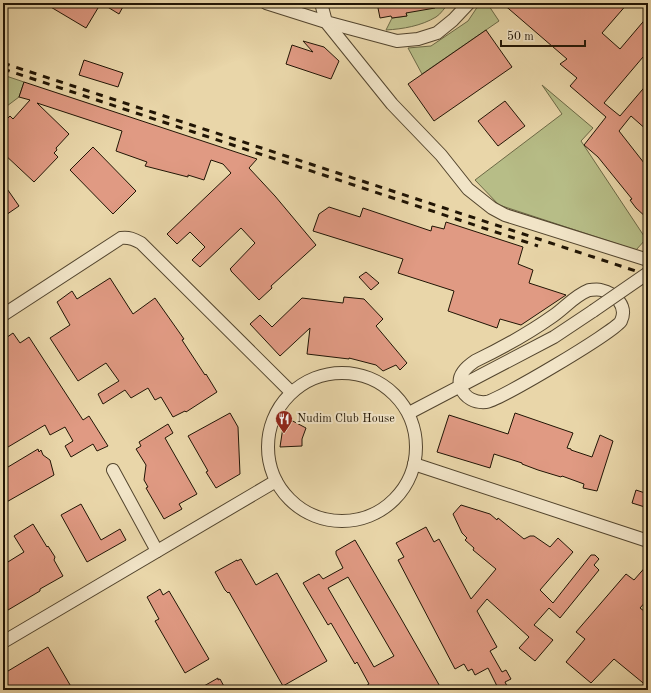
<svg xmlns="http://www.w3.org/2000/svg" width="651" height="693" font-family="'Old Standard TT',serif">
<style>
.green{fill:#b7bd87;stroke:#6c6946}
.building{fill:#e09a83;stroke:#211505;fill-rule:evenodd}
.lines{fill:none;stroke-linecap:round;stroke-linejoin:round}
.street-casing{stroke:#53452e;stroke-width:14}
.street{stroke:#f1e4c7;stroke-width:12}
.rail{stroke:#211505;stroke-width:3;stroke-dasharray:7 7;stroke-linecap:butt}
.street-bridge-casing{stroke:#53452e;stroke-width:14;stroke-linecap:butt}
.street-bridge{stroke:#f1e4c7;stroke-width:12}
.labels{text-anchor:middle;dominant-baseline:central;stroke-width:4;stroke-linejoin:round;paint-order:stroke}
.poi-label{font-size:12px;fill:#211505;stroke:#f1e4c7;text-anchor:start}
</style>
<rect width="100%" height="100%" fill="#e9d6a9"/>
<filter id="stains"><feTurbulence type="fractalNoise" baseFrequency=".005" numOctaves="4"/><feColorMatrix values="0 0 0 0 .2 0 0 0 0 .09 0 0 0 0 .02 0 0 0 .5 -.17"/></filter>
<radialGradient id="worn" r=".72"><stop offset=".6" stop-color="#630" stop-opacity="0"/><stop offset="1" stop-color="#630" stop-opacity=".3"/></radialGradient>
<g class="green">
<path d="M427,3H449C445,7 441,14 436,17C421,26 403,29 386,30L392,18L407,16L406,13Z"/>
<path d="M480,3H487L499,21L422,74L408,48L431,46L468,21Z"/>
<path d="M3,75L24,82L19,97L3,109Z"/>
<path d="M542,85L593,128L581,141L646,239L636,250L499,205L475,180L562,114Z"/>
</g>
<g class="building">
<path d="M44,3H101L86,28Z"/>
<path d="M101,3H125L119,14Z"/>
<path d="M377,3H435V8L406,13L407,16L392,18L391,16L380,18Z"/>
<path d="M502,3H628L602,33L620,49L648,16V61L643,57L604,103L620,116L648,83V131L631,116L619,131L648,168V219L636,208L630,200L632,199L598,157L584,145L606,117L570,86L577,78L560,64L567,59Z"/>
<path d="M486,30L512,67L434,121L408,84Z"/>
<path d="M303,41L324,47L339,61L331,79L286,64L292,45L313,52Z"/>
<path d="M84,60L123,73L118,87L79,75Z"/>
<path d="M24,82L257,159L249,168L275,196L316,245L271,286L272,288L259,300L231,271V270L230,269L255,243L241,228L200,267L192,260L205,247L190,232L177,244L167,234L231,173L223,164L211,160L204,180L188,175V177L145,166L147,162L116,151L122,131L37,103L69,134L56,148L57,150L54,153L58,157L34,182L3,153V123L10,116L13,119L30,100L19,97Z"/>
<path d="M505,101L525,126L498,146L478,121Z"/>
<path d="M93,147L136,191L113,214L70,170Z"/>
<path d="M3,183L19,206L3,217Z"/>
<path d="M329,207L360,217L363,208L431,231L432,226L444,229L446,222L523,247L518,264L533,270L529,283L566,295L521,325L500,319L497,328L448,311L454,291L398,273L403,259L313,231L319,214Z"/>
<path d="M366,272L379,283L371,290L359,277Z"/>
<path d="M110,278L133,314L155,298L184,339L182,340L205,375L206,374L217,392L186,412L185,411L173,417L161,397L155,400L148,388L131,398L125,390L103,404L98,394L119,381L106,363L78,381L50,338L70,325L57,302L72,291L77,299Z"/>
<path d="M344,297L364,299L383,319L376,326L407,363L400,370L396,365L383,371L376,365L349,358V359L307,354L310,328L280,356L250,324L260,315L272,327L302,298L343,303Z"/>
<path d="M13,333L20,343L29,337L83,420L89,416L108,446L97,451L93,444L71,457L65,446L73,441L65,427L50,435L45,425L3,450V340Z"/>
<path d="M230,413L238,427L240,474L216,488L206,472L208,471L188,436Z"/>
<path d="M515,413L573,433L567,448L571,449V450L592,457L600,435L613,441L597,491L583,488L584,484L562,476L561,477L538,470L522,464V463L494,454L490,468L437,452L449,415L508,434Z"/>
<path d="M287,418L306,428L302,439V446L280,447L283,427Z"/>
<path d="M168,424L173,433L165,438L197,494L179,504L182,509L164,519L146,488L148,487L144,480L146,465L136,449L141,446L139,442Z"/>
<path d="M38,449L39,452L41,450L43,455L50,460L54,475L3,504V470Z"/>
<path d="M636,490L648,494V508L632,503Z"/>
<path d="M81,504L101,540L120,529L126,540L87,562L61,515Z"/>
<path d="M461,505L490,514L497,520L498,518L524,539L530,536H534L550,547L558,538L573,552L540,590L553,603L591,555H595L599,559L594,565L599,570L560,618L549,608L534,625L553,640L535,661L519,648L529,637L487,599L477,611L497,647L490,651L502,672L506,670L511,679L505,682L509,690H499L488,668L475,675L472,669L468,671L464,664L455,669L398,560L404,557L396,543L426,527L434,542L439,539L471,599L496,569L473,550L474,548L465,540L467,538L462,533L453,514Z"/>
<path d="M33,524L47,547L48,546L55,557L54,560L63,576L40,589V591L3,613V565L24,552L14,536Z"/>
<path d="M355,540L399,615L442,690H359L369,684L357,662L355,664L331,623L328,625L303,583L319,574L323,579L343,568L336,554V551ZM348,577L394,656L374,667L328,588Z"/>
<path d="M241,559L256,585L277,573L327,661L283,686L229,592L228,593L225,590L215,572L237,560V561Z"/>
<path d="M648,564V599L640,608L648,614V687L614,659L591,683L566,662L585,639L576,632L626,574L634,580Z"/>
<path d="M160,589L163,595L169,591L209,659L185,673L155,621L159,619L147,597Z"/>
<path d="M48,647L73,690H10L3,678V674Z"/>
<path d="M218,678V680L220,679L226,690H197Z"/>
</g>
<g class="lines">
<defs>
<g id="street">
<path d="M266,3L326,22L392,104L441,155L468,189L492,208L505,215L648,260"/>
<path d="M321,3L326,22L397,41L418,39L437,33L453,20L469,3"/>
<path d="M589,290C592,290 597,289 601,290C615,293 628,306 621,321C616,331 498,401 486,402C475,403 465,398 461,388C456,376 466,367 475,361C502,348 529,333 553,316C566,307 574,296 589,290Z"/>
<path d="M3,315L121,238C129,237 134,239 141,243L291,392"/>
<circle cx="342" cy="447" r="74"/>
<path d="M409,413L554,337L593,311"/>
<path d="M414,464L648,541"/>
<path d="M113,470L157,551"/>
<path d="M3,642L276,481"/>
</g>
</defs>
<use href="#street" class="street-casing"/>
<use href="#street" class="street"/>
<g class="rail">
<path d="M3,63L648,275"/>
<path d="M3,69L538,246"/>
</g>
<defs>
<path id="street-bridge" d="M593,311L648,273"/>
</defs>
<use href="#street-bridge" class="street-bridge-casing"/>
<use href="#street-bridge" class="street-bridge"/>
</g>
<defs>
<symbol id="restaurant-pin" viewBox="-11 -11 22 30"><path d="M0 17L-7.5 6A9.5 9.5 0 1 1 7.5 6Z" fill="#8f2418" stroke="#f1e4c7"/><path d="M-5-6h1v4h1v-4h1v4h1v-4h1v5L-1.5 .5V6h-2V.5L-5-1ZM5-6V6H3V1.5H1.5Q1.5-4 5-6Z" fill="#fff"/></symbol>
</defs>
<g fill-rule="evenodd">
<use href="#restaurant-pin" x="274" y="409" width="20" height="27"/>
</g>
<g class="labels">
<g class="poi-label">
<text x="297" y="419">Nudim Club House</text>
</g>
</g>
<rect width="651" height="693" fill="none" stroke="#e9d6a9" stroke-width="16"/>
<rect x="4" y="4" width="643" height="685" fill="none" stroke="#211505" stroke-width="2"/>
<rect x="8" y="8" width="635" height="677" fill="none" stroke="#211505"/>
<path d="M501 40v6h84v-6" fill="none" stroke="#211505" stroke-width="2"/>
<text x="507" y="40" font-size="12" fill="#211505" stroke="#f1e4c7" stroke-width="3" paint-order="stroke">50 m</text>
<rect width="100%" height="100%" filter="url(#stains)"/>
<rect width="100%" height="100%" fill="url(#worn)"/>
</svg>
